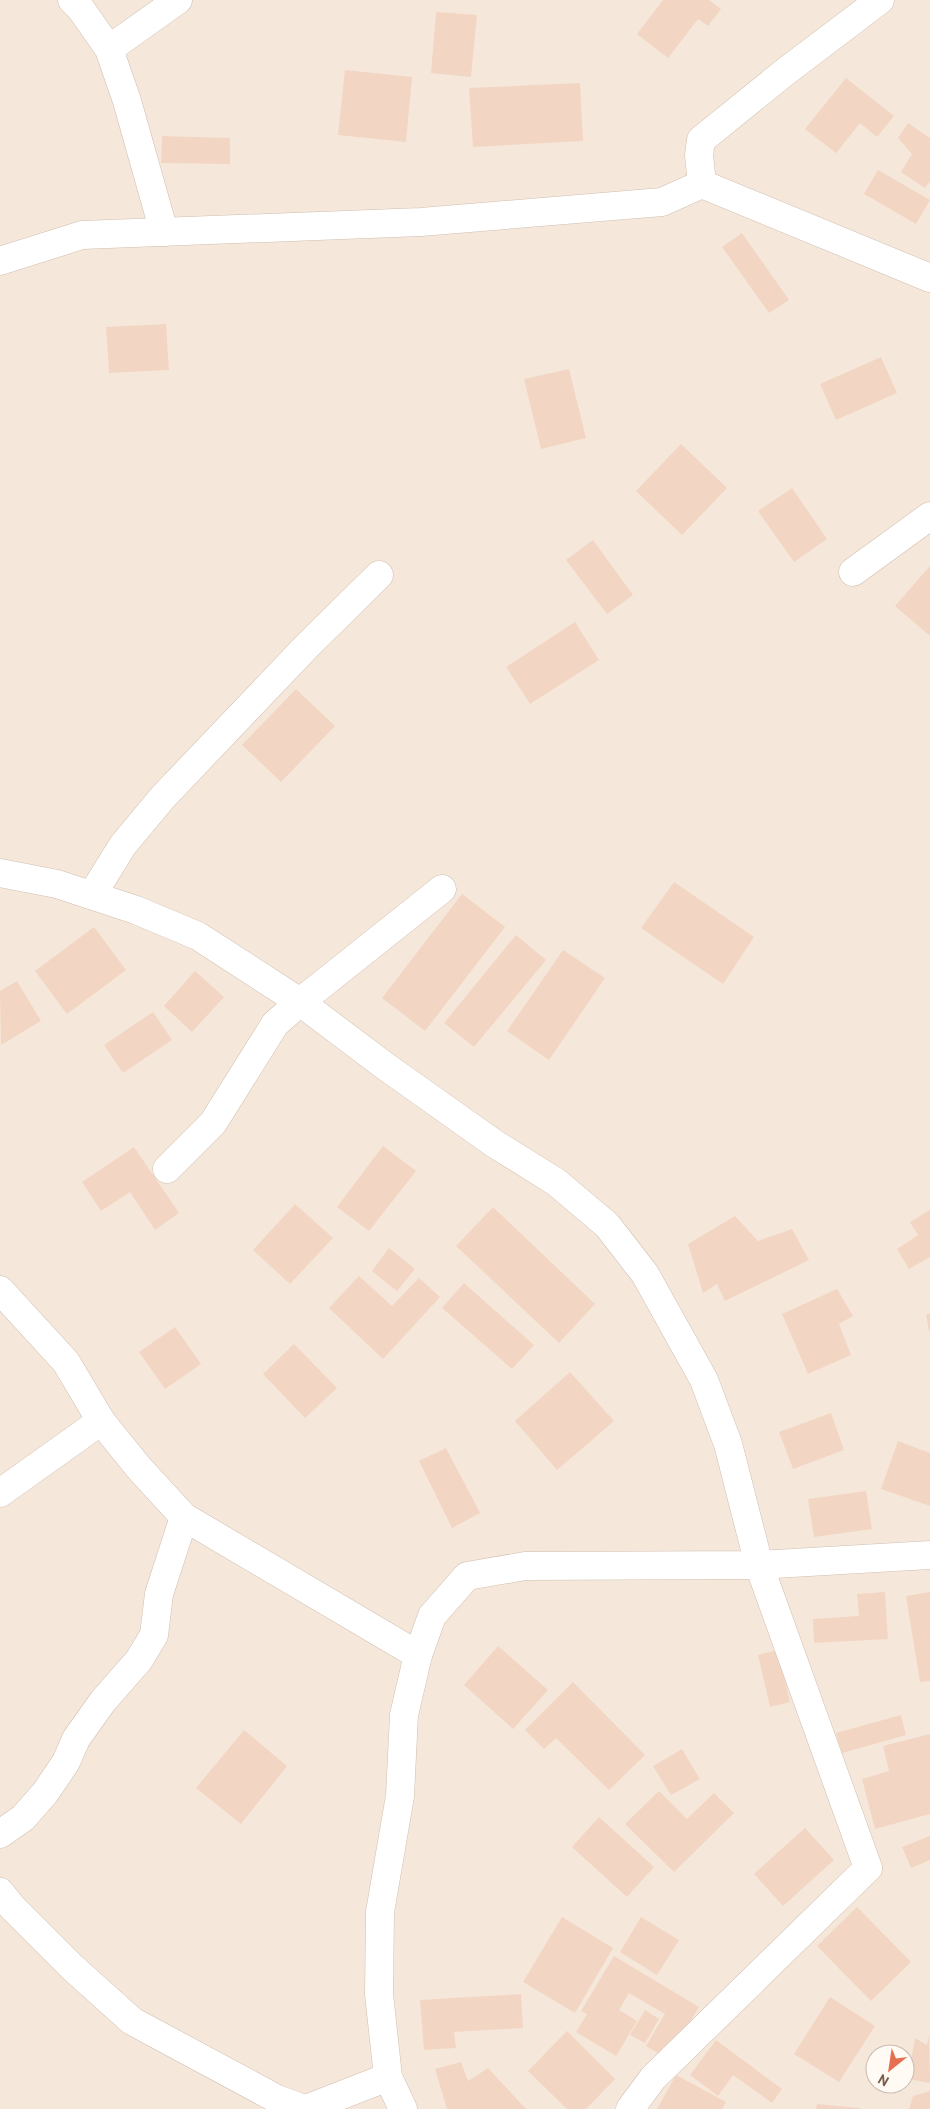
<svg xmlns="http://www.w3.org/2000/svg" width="930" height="2109" font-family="Overpass,sans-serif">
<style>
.residential{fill:#f5e8da;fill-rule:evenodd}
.building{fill:#f3d5c3}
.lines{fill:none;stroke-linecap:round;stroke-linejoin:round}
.street-casing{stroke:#d1beb0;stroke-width:29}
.street{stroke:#fff;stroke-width:28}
</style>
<rect width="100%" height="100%" fill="#fdf6ec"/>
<path class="residential" d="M0,0H930V2109H0ZM875,2054H905V2084H875Z"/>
<g class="building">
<path d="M663,0H709L721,9L708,26L698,19L668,58L637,34Z"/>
<path d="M436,12L477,15L471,77L431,73Z"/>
<path d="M345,70L412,77L406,142L338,135Z"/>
<path d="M846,78L894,116L877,137L860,123L836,153L805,129Z"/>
<path d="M580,83L583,141L473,147L469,88Z"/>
<path d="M908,123L930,138V181L925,188L901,172L912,154L898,138Z"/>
<path d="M162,136L230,138V164L161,163Z"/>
<path d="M878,170L930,200L916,224L864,194Z"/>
<path d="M742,233L789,300L769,313L722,247Z"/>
<path d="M166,324L169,370L109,373L106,327Z"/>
<path d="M881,357L897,393L836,420L820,384Z"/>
<path d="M569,369L586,438L541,449L524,379Z"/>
<path d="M681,444L727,488L682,535L636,491Z"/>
<path d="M792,488L827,539L794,562L758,511Z"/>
<path d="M593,540L633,595L607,614L566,560Z"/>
<path d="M930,566V636L895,606Z"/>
<path d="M575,622L599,660L530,704L506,667Z"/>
<path d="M296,689L335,726L281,782L242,745Z"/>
<path d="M674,882L754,937L723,984L641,928Z"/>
<path d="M462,894L505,927L425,1031L382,998Z"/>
<path d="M94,927L126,970L67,1014L35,971Z"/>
<path d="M516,935L546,960L474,1047L444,1023Z"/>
<path d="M563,950L605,978L549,1060L507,1031Z"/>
<path d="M195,971L224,997L192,1032L164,1006Z"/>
<path d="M17,981L41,1021L1,1045L0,991Z"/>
<path d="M153,1012L172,1040L123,1073L104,1045Z"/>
<path d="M383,1146L416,1171L369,1231L337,1207Z"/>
<path d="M134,1147L179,1213L155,1230L130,1192L101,1211L82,1182Z"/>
<path d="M295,1204L333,1238L290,1284L253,1250Z"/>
<path d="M493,1207L595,1304L559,1343L456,1246Z"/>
<path d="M930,1210V1257L909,1269L897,1249L918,1235L910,1222Z"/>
<path d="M735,1216L758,1241L792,1229L809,1260L725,1301L717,1284L703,1293L688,1244Z"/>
<path d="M389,1248L415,1269L397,1291L372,1271Z"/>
<path d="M359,1276L392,1306L419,1278L440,1297L383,1359L329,1308Z"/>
<path d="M464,1283L534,1345L512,1369L442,1308Z"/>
<path d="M837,1289L853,1316L839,1324L851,1355L808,1374L782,1314Z"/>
<path d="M926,1314H930V1331H929Z"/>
<path d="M175,1327L201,1364L165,1389L139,1352Z"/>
<path d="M294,1344L337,1388L305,1418L263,1374Z"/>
<path d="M570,1372L614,1421L557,1470L515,1421Z"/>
<path d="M831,1413L844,1450L793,1469L779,1432Z"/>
<path d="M898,1441L930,1453V1506L881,1489Z"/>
<path d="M446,1448L480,1513L452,1528L419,1461Z"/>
<path d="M866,1491L872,1529L814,1537L808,1499Z"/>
<path d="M885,1592L888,1639L814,1643L813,1619L859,1616L857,1594Z"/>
<path d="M930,1592V1681L920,1682L906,1596Z"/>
<path d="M498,1646L548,1690L513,1729L464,1685Z"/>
<path d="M778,1650L790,1702L770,1707L758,1655Z"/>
<path d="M573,1682L645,1755L609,1790L556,1738L544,1749L525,1730Z"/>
<path d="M901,1715L906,1735L842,1753L836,1733Z"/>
<path d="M244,1730L287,1766L241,1824L196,1788Z"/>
<path d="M930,1734V1814L875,1829L862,1779L889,1771L883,1746Z"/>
<path d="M682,1749L700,1779L671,1795L653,1766Z"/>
<path d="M659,1791L687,1819L714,1793L734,1813L674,1872L625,1824Z"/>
<path d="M599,1817L654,1867L627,1897L572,1847Z"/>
<path d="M805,1828L834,1860L783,1906L754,1874Z"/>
<path d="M930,1836V1860L911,1868L902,1847Z"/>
<path d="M857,1907L911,1962L871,2001L817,1946Z"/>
<path d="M562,1917L613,1948L575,2013L523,1982Z"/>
<path d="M641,1917L679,1940L657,1975L620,1952Z"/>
<path d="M614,1956L699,2007L668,2059L646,2046L665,2014L629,1993L619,2010L637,2021L616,2056L576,2032L587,2014L581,2011Z"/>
<path d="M521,1994L523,2028L454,2032L456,2048L424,2050L420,2000Z"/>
<path d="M830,1997L875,2026L839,2082L794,2054Z"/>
<path d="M645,2010L659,2019L645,2043L630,2035Z"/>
<path d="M567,2031L615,2079L586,2109H567L528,2071Z"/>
<path d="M929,2035L930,2083L908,2079L915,2038L927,2045Z"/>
<path d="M716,2040L782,2089L772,2103L733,2075L718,2096L690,2075Z"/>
<path d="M461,2062L468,2081L488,2068L526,2109H447L435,2069Z"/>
<path d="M676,2075L726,2102L722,2109H657Z"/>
<path d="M930,2091V2109H909L913,2096Z"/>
<path d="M817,2104L860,2108V2109H816Z"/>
</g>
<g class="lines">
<defs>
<g id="street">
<path d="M72,0L81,9L109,49L127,101L164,232"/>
<path d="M109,49L178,0"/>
<path d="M702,184L699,155L701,140L785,72L880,0"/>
<path d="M0,261L82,235L421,222L662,202L702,184L930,278"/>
<path d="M853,572L930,516"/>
<path d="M0,873L57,884L136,910L198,936L300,1002L385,1066L495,1144L556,1182L607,1225L645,1274L704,1380L728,1444L759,1565L868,1868L653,2078L630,2109"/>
<path d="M92,895L123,845L163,797L306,647L379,575"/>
<path d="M167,1169L213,1123L275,1024L300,1002L442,889"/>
<path d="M0,1290L66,1362L101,1421L139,1468L184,1517L418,1655"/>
<path d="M0,1493L101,1421"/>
<path d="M0,1834L23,1818L45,1793L66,1762L76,1739L103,1701L139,1660L154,1635L159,1594L184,1517"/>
<path d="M0,1892L12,1907L72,1967L132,2021L277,2099L304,2109"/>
<path d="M306,2109L388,2077"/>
<path d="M403,2109L388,2077L379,1994L380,1912L400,1796L404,1715L418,1655L432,1616L467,1576L525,1566L759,1565L930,1555"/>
</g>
</defs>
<use href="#street" class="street-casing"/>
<use href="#street" class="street"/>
</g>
<g transform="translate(890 2069) rotate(210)"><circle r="24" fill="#fffaf3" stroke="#cabbb1"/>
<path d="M0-4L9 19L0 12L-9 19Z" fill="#e76f51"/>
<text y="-8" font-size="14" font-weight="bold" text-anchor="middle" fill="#7a5c4d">N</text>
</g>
</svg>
